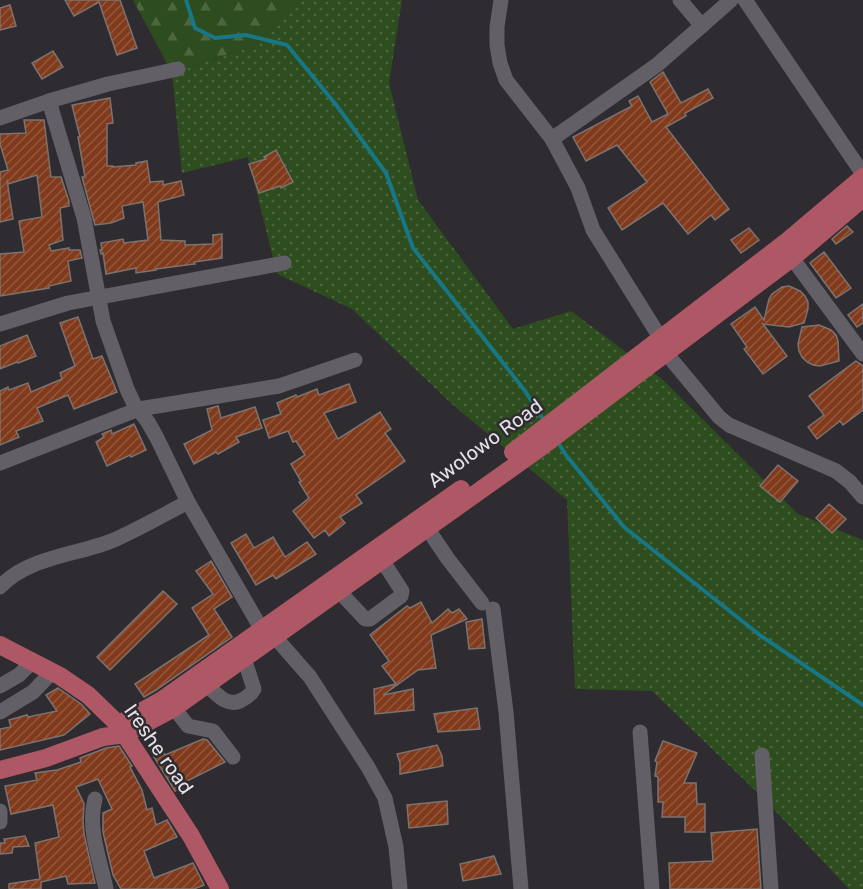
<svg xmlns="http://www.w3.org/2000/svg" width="863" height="889" font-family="Rubik,sans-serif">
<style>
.grass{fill:url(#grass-dots)}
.forest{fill:url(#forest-firs)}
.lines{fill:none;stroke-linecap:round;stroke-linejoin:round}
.stream{stroke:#177786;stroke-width:4}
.building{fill:url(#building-hatch);stroke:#7c7370;stroke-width:1.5}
.minor{stroke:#625f66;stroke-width:15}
.major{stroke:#ae5866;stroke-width:18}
.labels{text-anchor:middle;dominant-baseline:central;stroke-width:5;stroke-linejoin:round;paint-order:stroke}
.street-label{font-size:20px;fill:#e4e2e6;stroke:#2e2b31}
</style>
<defs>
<pattern id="grass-dots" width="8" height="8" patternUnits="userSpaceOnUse" patternTransform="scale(1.5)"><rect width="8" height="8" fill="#2e4d1e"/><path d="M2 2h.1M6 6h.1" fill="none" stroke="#4c663f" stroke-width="1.8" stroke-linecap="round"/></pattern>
<pattern id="forest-firs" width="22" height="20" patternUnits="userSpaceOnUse" patternTransform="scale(1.5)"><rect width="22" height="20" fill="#2e4d1e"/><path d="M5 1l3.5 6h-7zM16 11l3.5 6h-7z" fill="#4c663f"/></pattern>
<pattern id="building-hatch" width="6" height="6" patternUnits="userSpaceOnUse" patternTransform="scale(1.5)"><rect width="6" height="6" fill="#813b1c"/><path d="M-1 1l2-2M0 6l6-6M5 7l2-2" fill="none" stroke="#93573d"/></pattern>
</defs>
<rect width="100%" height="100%" fill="#2e2b31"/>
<path class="grass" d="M297,0H402L389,83L418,200L513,329L571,311L662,379L798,514L863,540V889H849L765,800L652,691L575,689L567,500L453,405L352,309L277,274L248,157L182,173L172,73L253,46Z"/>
<path class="forest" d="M133,0H297L253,46L172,73Z"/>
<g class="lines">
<g class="stream">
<path d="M186,0L195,28L215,38L246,35L287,45L337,106L386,173L413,248L525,391L545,422"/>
<path d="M557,441L566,455L624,527L761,636L863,705"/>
</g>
</g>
<g class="building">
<path d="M65,0H120L137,48L117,55L99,2L74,16Z"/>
<path d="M10,5L16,26L0,30V8Z"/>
<path d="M53,51L63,67L42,79L32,63Z"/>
<path d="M663,72L681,103L708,89L713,98L685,113L686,116L666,127L729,209L715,220L711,215L688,234L663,203L622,230L608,208L647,182L617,145L586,161L573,137L632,106L629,101L638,96L652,122L668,114L650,82Z"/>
<path d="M110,98L113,123L107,124V166H113V167L136,165V163L147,161L150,182L163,181V185L181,181L184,195L158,202L161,240L185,241V245L213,244V235L222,234V258L194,262L195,264L156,269V270L136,273V268L106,274L103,253L101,254L100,250H102L101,243L123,239L124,243L148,240L143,202L122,206L124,218L111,223L95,225L82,177H85L78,137H80L72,105Z"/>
<path d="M24,120H44L51,177H61L69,201V206L60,208L63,240L49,245L51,251L69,248V250H80L82,258L68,261L71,281L49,286V288L0,296V254L24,252L19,221L42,217L37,175L8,184L7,180L13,219L0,222V172L8,170L0,144V134L26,133Z"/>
<path d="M276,150L293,182L281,188L280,186L259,193L249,164L266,159L264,157Z"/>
<path d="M847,226L853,232L836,244L832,239Z"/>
<path d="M749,228L759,240L741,253L731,240Z"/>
<path d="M824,252L851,288L836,298L810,263Z"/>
<path d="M789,286L800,291L805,296L808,302V309L804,323L789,327L763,324L787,356L763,374L744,349L747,347L731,324L755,307L764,320L769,299L772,294L782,287Z"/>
<path d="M863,304V323L857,327L848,315Z"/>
<path d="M78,317L93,359L102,356L117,392L74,409L68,395L37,408L43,421L16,431L19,437L0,445V391L8,387L9,390L28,383L31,392L62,379L60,373L75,366L60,323Z"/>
<path d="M819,325L831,330L836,335L838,341L839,361L820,366L813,365L807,362L802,357L799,351L798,344L802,327Z"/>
<path d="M27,335L36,356L18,363L17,362L0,369V346Z"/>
<path d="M856,361L863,366V410L843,425L840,421L817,439L808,427L824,415L809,396Z"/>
<path d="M349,384L356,402L324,413L338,439L380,412L391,429L385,433L405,461L356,495L362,503L340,517L345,523L329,536L325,530L314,538L293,511L309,498L299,482L301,481L291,464L305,455L296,441L293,442L288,431L269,438L263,420L281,414L277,403L296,395L297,397L317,389L319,395Z"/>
<path d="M218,406L221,418L255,407L262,428L236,437L239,442L218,454L216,452L194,464L184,444L212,430L207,409Z"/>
<path d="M134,424L146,450L131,457L130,455L107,466L96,442L104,437L102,434L111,430L112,434Z"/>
<path d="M778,465L798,481L780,502L760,486Z"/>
<path d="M829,504L846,519L832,533L816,518Z"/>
<path d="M246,534L254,548L273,537L285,557L307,542L316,554L276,579L273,575L256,585L231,543Z"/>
<path d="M211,561L232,597L214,609L232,637L156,690L144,697L135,684L209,635L192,608L213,594L196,571Z"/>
<path d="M163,591L177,604L110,670L97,657Z"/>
<path d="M421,602L432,623L448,609L452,613L459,609L467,619L431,635L436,668L418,670L383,695L413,689L414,710L375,714L374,689L396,684L382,666L389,661L370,635L407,606L410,608Z"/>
<path d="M482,619L485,648L469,649L466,622Z"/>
<path d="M58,688L81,704L90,714L64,735L0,750V729L11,727L9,720L27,715L28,717L57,711L46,695Z"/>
<path d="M477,708L480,729L438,732L434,714Z"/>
<path d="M203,739L207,740L225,762L181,784L183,788L175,791L151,752L161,748L165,755Z"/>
<path d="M663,741L697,753L684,783H696L697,804H705V832H685V817H662L663,802H658V777L655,776L657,762L655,761Z"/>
<path d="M437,745L442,756L443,766L400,774V763L397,754Z"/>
<path d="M119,746L132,766L130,767L142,790L147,810L152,808L156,825L167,820L177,837L144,851L154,878L193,863L204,885L194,889H121L113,875L103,832V813L112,809L98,779L76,787L84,804L83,821L84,834L95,883L68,884L66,876L41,882V889H9V884L40,879L35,843L59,837L53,805L11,814L5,786L37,780L35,773L57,770L81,762L80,758L106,748Z"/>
<path d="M447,801L448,824L409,828L407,805Z"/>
<path d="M757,829L761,889H670L669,863L713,861L711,833Z"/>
<path d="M25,836L29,846L13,847L12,853L0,854V843H5L4,839Z"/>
<path d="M494,856L501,874L463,881L460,864Z"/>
</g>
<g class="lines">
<g class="minor">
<path d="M501,0L497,27V45L500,63L506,80L552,139L578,188L593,230L661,339"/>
<path d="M680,0L702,26"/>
<path d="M745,0L863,174"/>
<path d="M49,101L84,218L103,321L127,389L134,404L148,422L157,438L188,502L262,630L275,637L310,677L368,767L385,798L396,847L400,889"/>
<path d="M0,118L49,101L108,84L178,69"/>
<path d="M552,139L657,65L731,0"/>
<path d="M792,258L863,354"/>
<path d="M0,324L68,303L284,263"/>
<path d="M666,353L719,417L729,425L836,471L850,482L863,497"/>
<path d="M0,463L139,409L279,386L355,360"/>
<path d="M427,528L448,559L482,603"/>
<path d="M0,587C27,557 78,555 114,540C139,529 163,515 188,502"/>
<path d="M339,591L365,619H370L401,596L402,591L382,560L376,553"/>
<path d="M493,609L506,712L521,889"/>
<path d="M207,685C216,693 226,707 240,701C246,698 251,695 254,689L244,658"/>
<path d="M0,686L19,675L32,662"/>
<path d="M174,708L188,726L213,731L233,757"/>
<path d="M0,712L33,692L52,672"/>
<path d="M640,732L652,889"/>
<path d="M762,755L771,889"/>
<path d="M95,799C87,829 100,859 106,889"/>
<path d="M0,811V822"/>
</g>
<g class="major">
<path d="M513,452L785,243L863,177"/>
<path d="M0,645L60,676L88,695L118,724L191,836L220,889"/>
<path d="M126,720L162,700L461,489"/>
<path d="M0,770L46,758L103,737L125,734L174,708L537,450L792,258L863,198"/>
</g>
</g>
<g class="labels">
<g class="street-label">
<text transform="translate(485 443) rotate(-36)">Awolowo Road</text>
<text transform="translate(159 749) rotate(55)">Ireshe road</text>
</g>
</g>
</svg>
